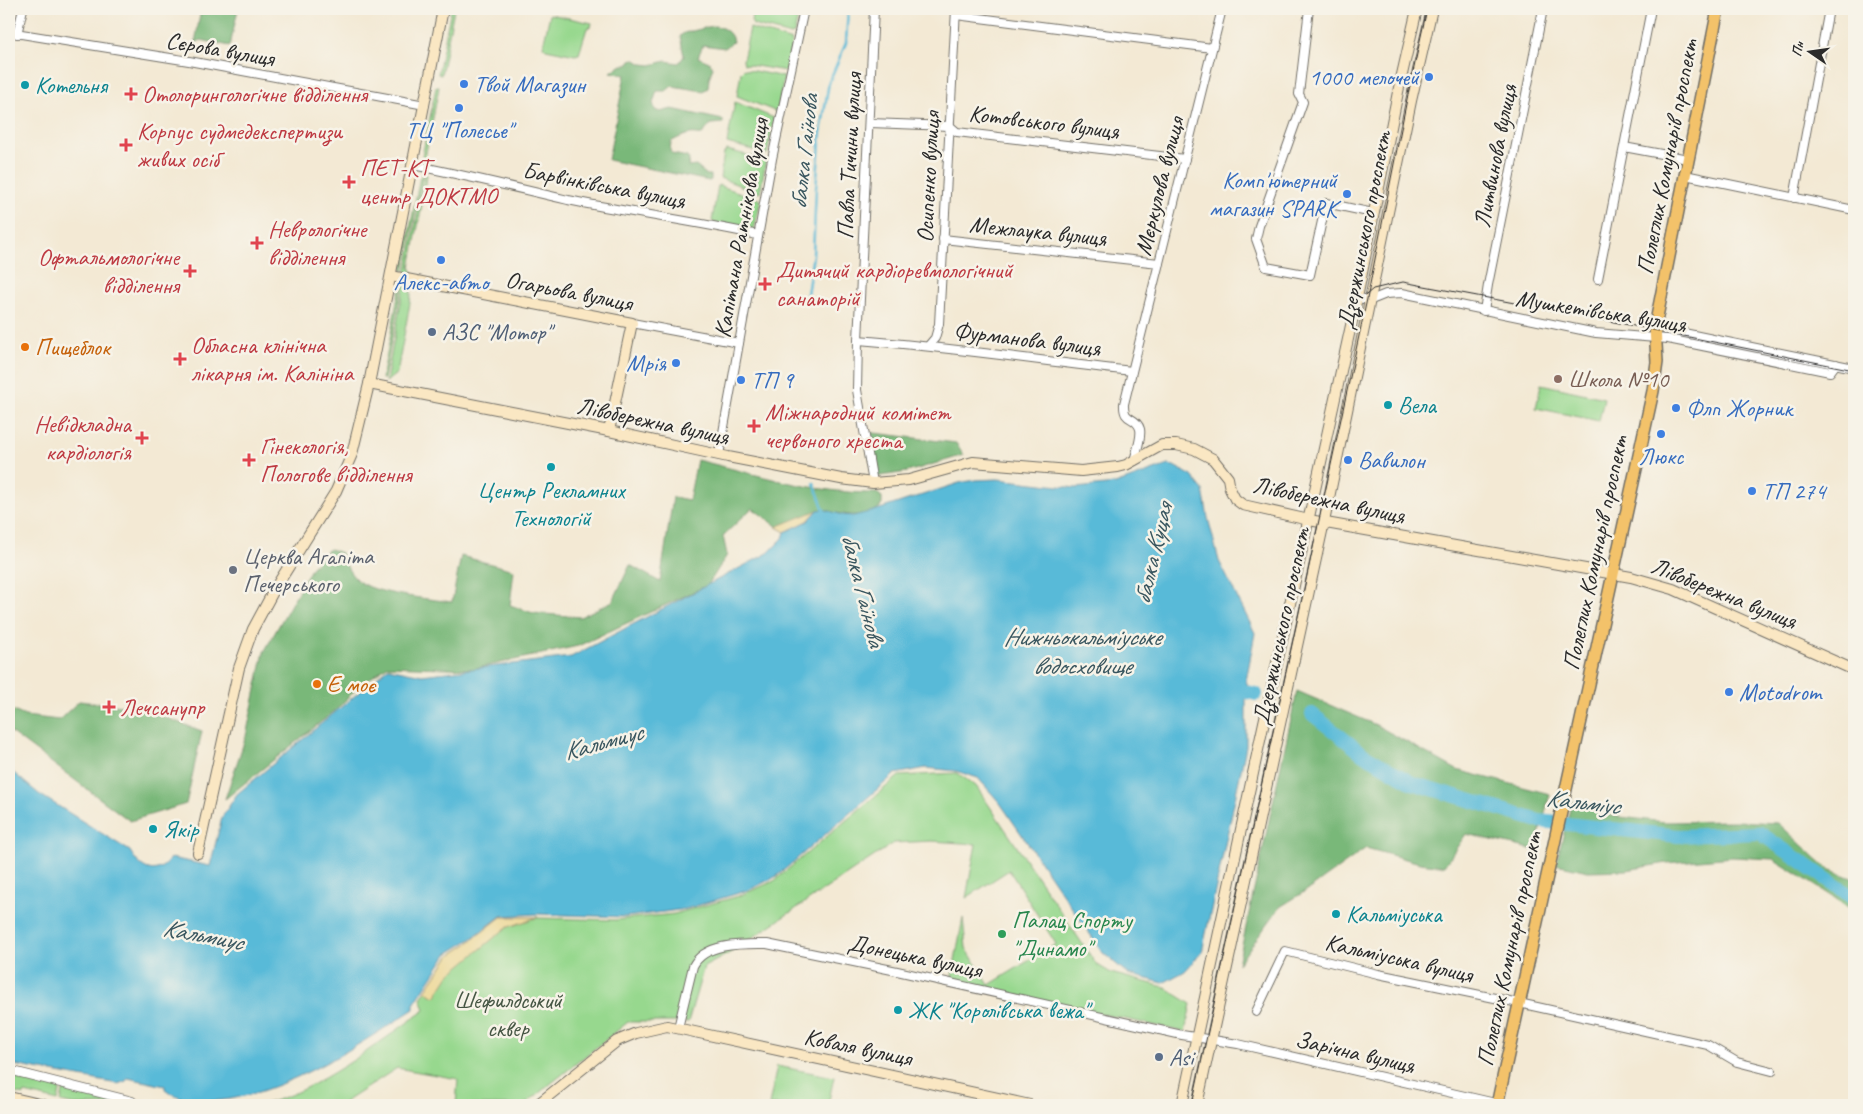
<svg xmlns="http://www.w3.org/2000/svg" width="1863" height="1114" font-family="Caveat,sans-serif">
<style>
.green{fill:#97d88e;stroke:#61825c}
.forest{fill:#79b879;stroke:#527252}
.sand{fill:#eeda9e;stroke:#8c8264}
.water{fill:#59bad8;stroke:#427282}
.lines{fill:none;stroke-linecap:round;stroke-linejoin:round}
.stream{stroke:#59bad8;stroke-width:2.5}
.river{stroke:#59bad8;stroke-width:14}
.street-casing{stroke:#716e66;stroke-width:10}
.secondary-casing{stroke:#716e66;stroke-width:12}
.primary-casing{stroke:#716e66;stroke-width:14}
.street{stroke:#fff;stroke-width:8}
.secondary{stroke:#fae7c3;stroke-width:10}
.primary{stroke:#f3c26a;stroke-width:11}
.tram{stroke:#2b2b2b;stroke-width:1}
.shop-dot{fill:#3f7fe0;stroke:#f7f3e8;stroke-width:2}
.culture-dot{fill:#0f9aa8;stroke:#f7f3e8;stroke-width:2}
.health-dot{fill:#e0444e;stroke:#f7f3e8;stroke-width:2}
.service-dot{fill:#5c6f8a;stroke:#f7f3e8;stroke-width:2}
.food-dot{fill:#e8710a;stroke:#f7f3e8;stroke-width:2}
.education-dot{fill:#8d6e63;stroke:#f7f3e8;stroke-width:2}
.worship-dot{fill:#6b7280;stroke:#f7f3e8;stroke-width:2}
.leisure-dot{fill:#2e9e5b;stroke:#f7f3e8;stroke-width:2}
.labels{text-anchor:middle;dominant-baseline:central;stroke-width:5;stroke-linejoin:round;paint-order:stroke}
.street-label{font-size:24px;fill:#2b2b2b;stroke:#f7f3e8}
.shop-label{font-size:24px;fill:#366cbe;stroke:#f7f3e8;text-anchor:start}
.culture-label{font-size:24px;fill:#0d838f;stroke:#f7f3e8;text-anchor:start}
.health-label{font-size:24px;fill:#be3a42;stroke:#f7f3e8;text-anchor:start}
.service-label{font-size:24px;fill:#4e5e75;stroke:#f7f3e8;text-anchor:start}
.food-label{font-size:24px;fill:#c56008;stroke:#f7f3e8;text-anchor:start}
.education-label{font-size:24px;fill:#785e54;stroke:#f7f3e8;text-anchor:start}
.worship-label{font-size:24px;fill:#5b616d;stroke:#f7f3e8;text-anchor:start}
.leisure-label{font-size:24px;fill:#27864d;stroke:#f7f3e8;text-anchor:start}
.park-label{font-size:24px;fill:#465644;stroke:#f7f3e8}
.water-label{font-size:25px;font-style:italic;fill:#39565f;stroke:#f7f3e8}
</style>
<rect width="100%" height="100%" fill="#f7f3e8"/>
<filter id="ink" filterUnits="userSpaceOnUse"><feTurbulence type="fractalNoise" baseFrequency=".02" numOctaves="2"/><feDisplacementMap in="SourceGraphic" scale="10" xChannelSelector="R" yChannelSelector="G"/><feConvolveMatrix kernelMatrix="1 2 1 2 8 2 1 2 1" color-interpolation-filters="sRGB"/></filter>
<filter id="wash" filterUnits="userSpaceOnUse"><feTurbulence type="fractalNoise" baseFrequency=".0096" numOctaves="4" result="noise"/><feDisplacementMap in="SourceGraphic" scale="20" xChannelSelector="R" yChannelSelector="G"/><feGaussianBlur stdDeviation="1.12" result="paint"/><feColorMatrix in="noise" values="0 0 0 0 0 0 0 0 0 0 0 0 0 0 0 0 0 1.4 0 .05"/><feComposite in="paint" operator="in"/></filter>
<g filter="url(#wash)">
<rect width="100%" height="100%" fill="#f3e9d4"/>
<g class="green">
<path d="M451,9H454L441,75L438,74Z"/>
<path d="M753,9H800L794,34L791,35L753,25L751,21Z"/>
<path d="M550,14L592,23L591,27L587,28L579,54L575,55L546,49L543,46Z"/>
<path d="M750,28L792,41L786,71L744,64L743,60Z"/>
<path d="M744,69L784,77L777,112L737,96L741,72Z"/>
<path d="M436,87H439L424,163L421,162Z"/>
<path d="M735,102L774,118L767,154L727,143Z"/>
<path d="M727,150L766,160L760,193L720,178L724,153Z"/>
<path d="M423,174L404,271L402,270L420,177Z"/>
<path d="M425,174L427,175L426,184L410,267L414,275L406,273Z"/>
<path d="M718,185L761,200L754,230L714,223L712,221Z"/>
<path d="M404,285C413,288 411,295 410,303L397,373L386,382Z"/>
<path d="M400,286H402L384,379H382Z"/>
<path d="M1541,384L1604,398L1599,421L1536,408Z"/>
<path d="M957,773L976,786L1096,964L1111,973L1164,987L1191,1004L1185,1032L951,981L963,918L966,948L989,985L1056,944L1009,870L966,898L976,844L932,841L894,843L728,954L704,967L688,1022H628L524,1105H456L458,1079L397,1068L343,1103V1105H259C315,1093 378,1043 425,1010L421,998L449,956L467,944L501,917L616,920L674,914L739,896L774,881L899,776Z"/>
<path d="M777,1066L834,1077L828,1105H769Z"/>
<path d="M9,1073L18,1075V1079L22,1081L26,1078L58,1085L60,1091L58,1101L25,1093L24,1095L9,1092Z"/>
<path d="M68,1088L99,1096L102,1101H106L108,1098L113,1099L112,1105H75L61,1102L63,1091Z"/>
</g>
<g class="forest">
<path d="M201,9H238L230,46L201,40L195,43Z"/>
<path d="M713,26C722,26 732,32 733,42L725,48L703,45L698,57L709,62L713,67L709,79L708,88L703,91L672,86L666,91H657L653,103L655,110L660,112L672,109L723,120V123L711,124C708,127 705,132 702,134C698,135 694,133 690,134C687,134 673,140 671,142L670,151L673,154L687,157L689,159L688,167L696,166L707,175H711V180L709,181L608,160L625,75L611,72L622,65H628L631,60L634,59L642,64L651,65L666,61L679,63L684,56L680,36L684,33Z"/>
<path d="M866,432L956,443L964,455L907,472L874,477Z"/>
<path d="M697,460C756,474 816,494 877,493L882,497V505C865,523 839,512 818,510L808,521L785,532L752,508L723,536L727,555L708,585L578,646L473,669L387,666L356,689L337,709L225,799L246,736L264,652L312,567L324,553L330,549L341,553C345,563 349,573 357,580C372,594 430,599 452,602L461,556L514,570L510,605L533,613L580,617L613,601L630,565L660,582L673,497L689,500Z"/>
<path d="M1297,691L1376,725L1457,770L1550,794L1535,850L1466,834L1444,866L1420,863L1366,848L1312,887L1280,907L1238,964Z"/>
<path d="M79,701L139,708L202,731L186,804L130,821L9,731V709L25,716L59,720Z"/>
<path d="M1572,801L1611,816L1665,822L1736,821L1778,823L1828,869L1854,879V913L1835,898L1773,859L1732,857L1667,863L1627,870L1588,871L1556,864Z"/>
</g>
<g class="sand">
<path d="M818,510L808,521L785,532L776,527Z"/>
<path d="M501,917H538L506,928L449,975L435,997L425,991L449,956L467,944Z"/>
</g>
<path class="water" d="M1168,465L1174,466L1192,476L1203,490L1208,518L1219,561L1255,633L1246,681L1251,692L1246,699V747L1202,952L1185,971L1163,983L1128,974L1103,953L1000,803L978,778L956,771L926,768L895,774L777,876L749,890L686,909L626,917L537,914L501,916L471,939L447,954L414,1004V1009C358,1046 255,1114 185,1099C178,1096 171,1094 165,1089V1086L128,1078L126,1081L118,1084L9,1064V769L39,794L130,851C141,870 156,878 171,858L210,866L222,817L237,794L388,668L422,675L571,657L768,553L783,538L785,532L808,521L818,510L823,509L843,515L853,516L877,510L959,483L975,480L998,479L1076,488L1115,484Z"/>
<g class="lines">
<g class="stream">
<path d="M806,301L813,255L816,188L821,132L829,82L846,43L848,9"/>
<path d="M814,483L824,510"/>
</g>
<g class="river">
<path d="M1234,689L1256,694"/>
<path d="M1312,714L1363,754L1412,783L1539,821L1678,836L1760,833L1854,898"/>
</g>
</g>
</g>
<g filter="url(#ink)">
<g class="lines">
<defs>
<g id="street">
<path d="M1309,9L1299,94L1303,102L1259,226L1256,239L1266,267L1310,275L1326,203L1373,213"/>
<path d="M956,15L1212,48"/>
<path d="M9,32L189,61L425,105"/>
<path d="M17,34L23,9"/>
<path d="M870,123L950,126L957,132L1185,159"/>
<path d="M1624,147L1688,159"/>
<path d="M412,165C465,175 516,188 568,200C631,213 695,221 758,235"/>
<path d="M1685,175L1854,210"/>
<path d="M1794,198L1829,9"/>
<path d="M943,239L1159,263"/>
<path d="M1598,279L1651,9"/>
<path d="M1357,298L1371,300L1386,294L1402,293L1596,333L1668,339L1830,372L1836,364"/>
<path d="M1484,311L1488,285L1543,9"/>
<path d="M632,323L739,343"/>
<path d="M1655,327L1854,368"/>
<path d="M858,340C950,347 1041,361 1132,371"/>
<path d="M929,345L935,338L939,324L956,9"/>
<path d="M719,455L772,159L804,9"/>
<path d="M1134,461C1136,452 1142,438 1140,429C1136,415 1123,423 1124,404L1222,9"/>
<path d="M873,483L857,390L858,340L874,9"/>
<path d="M1256,1012L1285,951L1378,974L1519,1003L1708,1045L1737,1062L1772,1071"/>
<path d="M678,1028L693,966C705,942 744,944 767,944L897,971L1182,1035L1238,1044L1504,1105"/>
<path d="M9,1070L132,1101"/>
</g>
<g id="secondary">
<path d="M391,276L632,323L609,431"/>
<path d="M369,384L609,431L728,457L841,479L873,483L909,480L973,462L1081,471L1118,467L1126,465L1162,445H1176L1194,449L1213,459L1228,478L1230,489L1235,499L1243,505L1309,520L1631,577L1673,589L1854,670"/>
<path d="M198,853L239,668L253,629L274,590L336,491L352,454L369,384L443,9"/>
<path d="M9,1097L44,1105"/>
<path d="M537,1105L617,1041L636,1033L667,1026L1030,1105"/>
<path d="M1182,1105L1261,736L1357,298L1398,92L1417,9"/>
<path d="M1197,1105L1324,522L1411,101L1432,9"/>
</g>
<path id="primary" d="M1497,1105L1653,391L1657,362L1655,327L1718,9"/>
</defs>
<use href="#street" class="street-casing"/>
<use href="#secondary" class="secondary-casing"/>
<use href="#primary" class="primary-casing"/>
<use href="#street" class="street"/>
<use href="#secondary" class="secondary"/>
<use href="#primary" class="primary"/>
<g class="tram">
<path d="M1366,295L1373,289L1403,282L1594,318L1854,370"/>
<path d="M1192,1105L1367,299L1407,99L1427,9"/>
</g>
</g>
</g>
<g class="shop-dot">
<circle cx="1429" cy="77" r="5"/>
<circle cx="464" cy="84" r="5"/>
<circle cx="459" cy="108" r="5"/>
<circle cx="1347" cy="194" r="5"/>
<circle cx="441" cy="260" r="5"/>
<circle cx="676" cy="363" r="5"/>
<circle cx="741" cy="380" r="5"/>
<circle cx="1676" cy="408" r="5"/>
<circle cx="1661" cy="434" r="5"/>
<circle cx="1348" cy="460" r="5"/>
<circle cx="1752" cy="491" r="5"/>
<circle cx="1729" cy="692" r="5"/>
</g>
<g class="culture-dot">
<circle cx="25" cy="85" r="5"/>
<circle cx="1388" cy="405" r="5"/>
<circle cx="551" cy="467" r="5"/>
<circle cx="153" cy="829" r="5"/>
<circle cx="1336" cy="914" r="5"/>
<circle cx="898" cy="1010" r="5"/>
</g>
<g class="health-dot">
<path d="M128.5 86.5h5v5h5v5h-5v5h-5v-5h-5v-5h5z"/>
<path d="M123.5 137.5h5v5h5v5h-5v5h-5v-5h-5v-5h5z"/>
<path d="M346.5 174.5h5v5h5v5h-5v5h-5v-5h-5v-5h5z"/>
<path d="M254.5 235.5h5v5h5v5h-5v5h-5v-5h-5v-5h5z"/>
<path d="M187.5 263.5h5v5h5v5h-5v5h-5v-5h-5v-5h5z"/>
<path d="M762.5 276.5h5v5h5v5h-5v5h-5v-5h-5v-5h5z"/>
<path d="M177.5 351.5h5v5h5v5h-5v5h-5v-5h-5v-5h5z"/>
<path d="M751.5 418.5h5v5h5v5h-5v5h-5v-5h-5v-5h5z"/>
<path d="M139.5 430.5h5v5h5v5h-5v5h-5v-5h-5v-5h5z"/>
<path d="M246.5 452.5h5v5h5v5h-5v5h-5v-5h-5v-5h5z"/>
<path d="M106.5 699.5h5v5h5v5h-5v5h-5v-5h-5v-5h5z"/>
</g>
<g class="service-dot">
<circle cx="432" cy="332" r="5"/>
<circle cx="1159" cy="1057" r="5"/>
</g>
<g class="food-dot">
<circle cx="25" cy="347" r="5"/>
<circle cx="317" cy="684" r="5"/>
</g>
<circle class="education-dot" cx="1558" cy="379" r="5"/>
<circle class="worship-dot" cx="233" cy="570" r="5"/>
<circle class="leisure-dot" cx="1002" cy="934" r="5"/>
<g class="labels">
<g class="street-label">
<text transform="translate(220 49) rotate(10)">Сєрова вулиця</text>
<text transform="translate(1044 122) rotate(7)">Котовського вулиця</text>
<text transform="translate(849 156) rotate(-87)">Павла Тичини вулиця</text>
<text transform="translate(1495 156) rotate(-79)">Литвинова вулиця</text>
<text transform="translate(1667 157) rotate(-79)">Полеглих Комунарів проспект</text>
<text transform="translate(928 177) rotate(-87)">Осипенко вулиця</text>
<text transform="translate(604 185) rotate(11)">Барвінківська вулиця</text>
<text transform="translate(1159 186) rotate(-76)">Мєркулова вулиця</text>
<text transform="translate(741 228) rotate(-80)">Капітана Ратнікова вулиця</text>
<text transform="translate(1364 230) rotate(-79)">Дзержинського проспект</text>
<text transform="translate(1038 231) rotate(6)">Межлаука вулиця</text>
<text transform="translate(569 291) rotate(11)">Огарьова вулиця</text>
<text transform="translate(1601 311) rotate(9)">Мушкетівська вулиця</text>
<text transform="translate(1027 339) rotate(7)">Фурманова вулиця</text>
<text transform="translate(653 421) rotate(12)">Лівобережна вулиця</text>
<text transform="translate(1329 500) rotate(12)">Лівобережна вулиця</text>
<text transform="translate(1595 553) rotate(-78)">Полеглих Комунарів проспект</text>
<text transform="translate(1724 593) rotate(22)">Лівобережна вулиця</text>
<text transform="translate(1281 626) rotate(-78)">Дзержинського проспект</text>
<text transform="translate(1509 949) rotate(-78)">Полеглих Комунарів проспект</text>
<text transform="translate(915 956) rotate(12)">Донецька вулиця</text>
<text transform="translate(1399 958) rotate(13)">Кальміуська вулиця</text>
<text transform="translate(858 1047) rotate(12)">Коваля вулиця</text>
<text transform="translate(1355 1052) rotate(13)">Зарічна вулиця</text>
</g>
<g class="shop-label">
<text x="1419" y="77" text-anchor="end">1000 мелочей</text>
<text x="474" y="84">Твой Магазин</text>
<text x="459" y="130" text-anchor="middle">ТЦ "Полесье"</text>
<text x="1337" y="180" text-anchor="end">Комп'ютерний<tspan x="1337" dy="28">магазин SPARK</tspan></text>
<text x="441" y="282" text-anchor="middle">Алекс-авто</text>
<text x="666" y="363" text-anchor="end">Мрія</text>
<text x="751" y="380">ТП 9</text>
<text x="1686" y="408">Флп Жорник</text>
<text x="1661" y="456" text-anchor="middle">Люкс</text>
<text x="1358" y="460">Вавилон</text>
<text x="1762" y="491">ТП 274</text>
<text x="1739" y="692">Motodrom</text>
</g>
<g class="culture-label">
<text x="35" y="85">Котельня</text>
<text x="1398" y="405">Вела</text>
<text x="551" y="490" text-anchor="middle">Центр Рекламних<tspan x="551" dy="28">Технологій</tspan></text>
<text x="163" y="829">Якір</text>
<text x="1346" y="914">Кальміуська</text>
<text x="908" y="1010">ЖК "Королівська вежа"</text>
</g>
<g class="health-label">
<text x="142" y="94">Отолорингологічне відділення</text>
<text x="137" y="131">Корпус судмедекспертизи<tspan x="137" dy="28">живих осіб</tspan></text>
<text x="360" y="168">ПЕТ-КТ<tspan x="360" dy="28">центр ДОКТМО</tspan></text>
<text x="268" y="229">Неврологічне<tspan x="268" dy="28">відділення</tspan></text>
<text x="179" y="257" text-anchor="end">Офтальмологічне<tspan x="179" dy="28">відділення</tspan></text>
<text x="776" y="270">Дитячий кардіоревмологічний<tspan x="776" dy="28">санаторій</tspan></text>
<text x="191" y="345">Обласна клінічна<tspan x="191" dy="28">лікарня ім. Калініна</tspan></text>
<text x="765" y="412">Міжнародний комітет<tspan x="765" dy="28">червоного хреста</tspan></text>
<text x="131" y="424" text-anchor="end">Невідкладна<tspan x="131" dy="28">кардіологія</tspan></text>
<text x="260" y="446">Гінекологія,<tspan x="260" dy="28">Пологове відділення</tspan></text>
<text x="120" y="707">Лечсанупр</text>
</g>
<g class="service-label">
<text x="442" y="332">АЗС "Мотор"</text>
<text x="1169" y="1057">Asi</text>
</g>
<g class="food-label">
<text x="35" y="347">Пищеблок</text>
<text x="327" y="684">Е моє</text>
</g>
<g class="education-label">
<text x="1568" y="379">Школа №10</text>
</g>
<g class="worship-label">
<text x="243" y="556">Церква Агапіта<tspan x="243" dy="28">Печерського</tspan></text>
</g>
<g class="leisure-label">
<text x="1012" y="920">Палац Спорту<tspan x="1012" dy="28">"Динамо"</tspan></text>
</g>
<g class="park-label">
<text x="508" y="1000">Шефилдський<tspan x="508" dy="28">сквер</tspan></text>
</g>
<g class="water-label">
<text transform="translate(804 152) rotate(-84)">балка Гаїнова</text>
<text transform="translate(1153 554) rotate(-77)">балка Куцая</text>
<text transform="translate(863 590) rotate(76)">балка Гаїнова</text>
<text x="1082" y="637">Нижньокальміуське<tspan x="1082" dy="29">водосховище</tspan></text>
<text transform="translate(603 742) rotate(-15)">Кальмиус</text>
<text transform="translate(1583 802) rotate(7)">Кальміус</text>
<text transform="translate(203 935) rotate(11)">Кальмиус</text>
</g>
</g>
<rect width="1863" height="1114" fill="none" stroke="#f7f3e8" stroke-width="30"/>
<g transform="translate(1810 52) rotate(283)" stroke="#f7f3e8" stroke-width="4" paint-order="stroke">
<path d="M0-4L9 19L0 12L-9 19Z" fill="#2b2b2b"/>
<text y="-8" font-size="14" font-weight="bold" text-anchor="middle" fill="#2b2b2b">Пн</text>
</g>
</svg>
